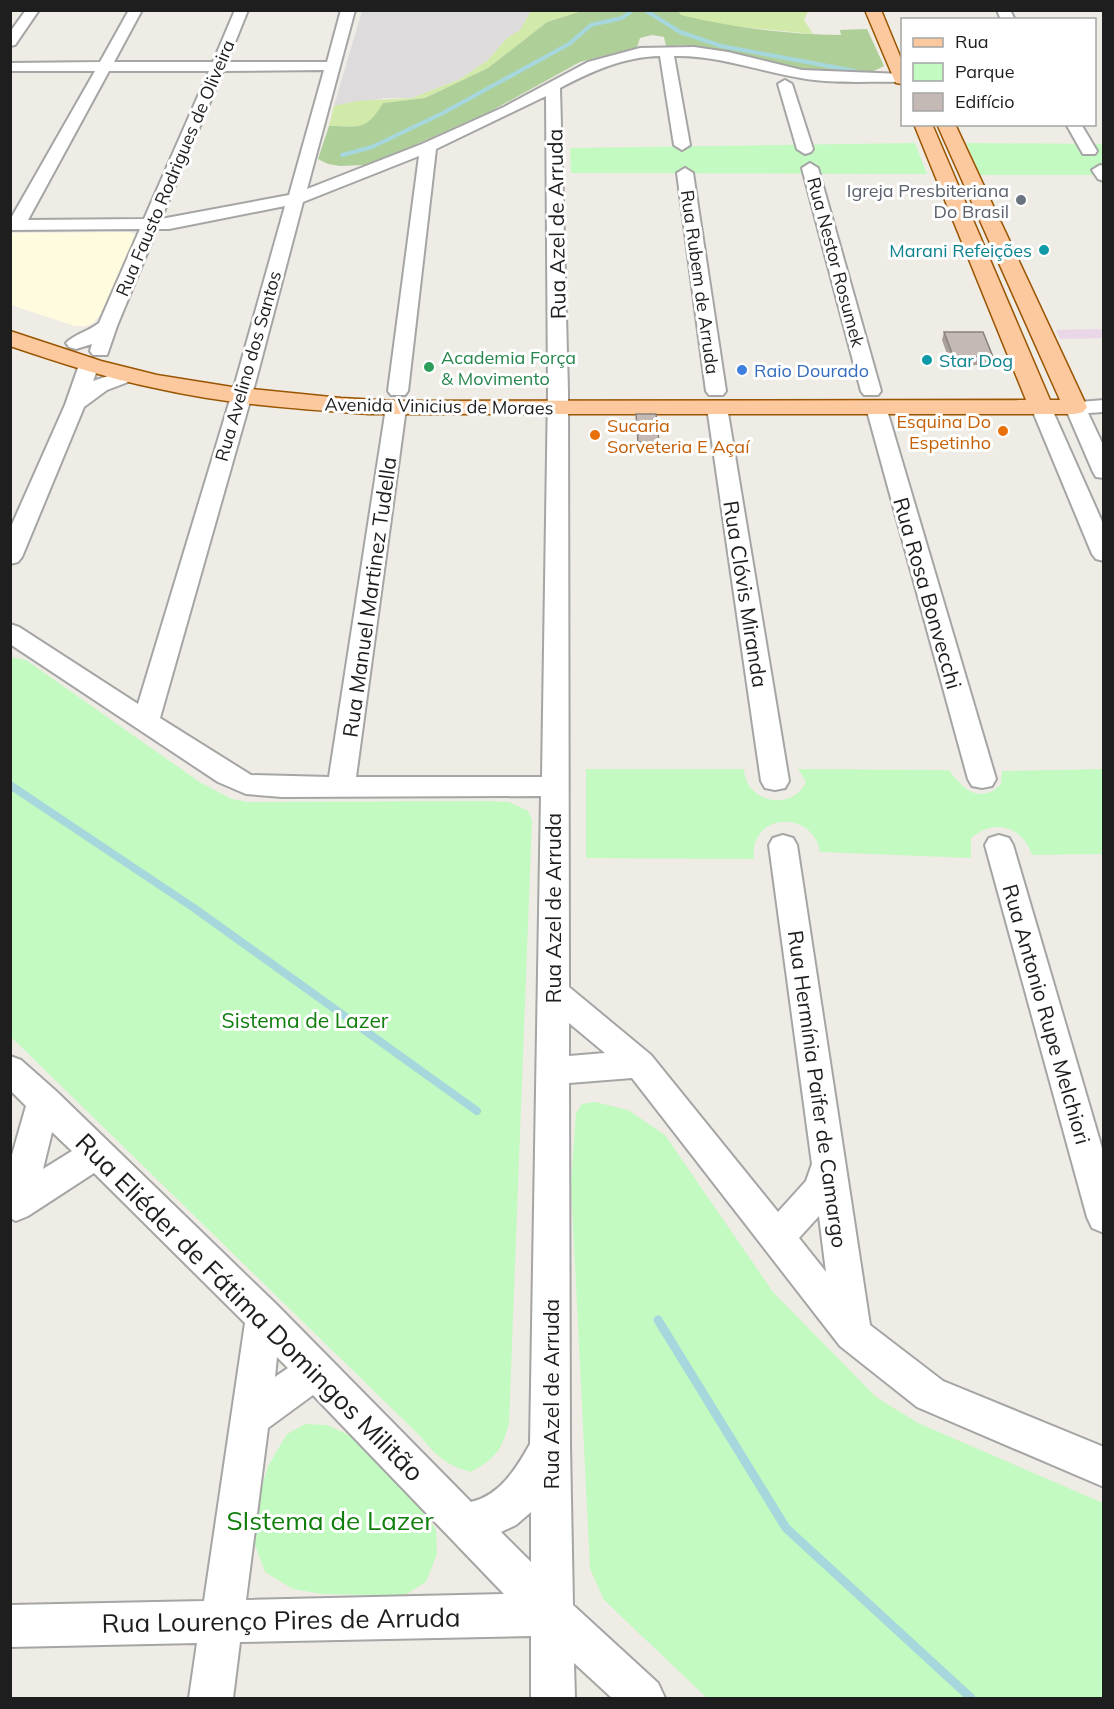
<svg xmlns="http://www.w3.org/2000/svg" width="1114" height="1709" font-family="Mulish,sans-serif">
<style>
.residential{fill:#dddbdc}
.industrial{fill:#e9d6e7}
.education{fill:#fffbde}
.grass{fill:#d1eaaa}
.forest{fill:#afcf99}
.park{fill:#c3fac1}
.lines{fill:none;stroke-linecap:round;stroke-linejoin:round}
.stream-far2{stroke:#a5d7dd;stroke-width:4}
.stream-far1{stroke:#a5d7dd;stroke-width:8}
.stream{stroke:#a5d7dd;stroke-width:9}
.minor-casing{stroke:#a5a5a5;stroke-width:4}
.major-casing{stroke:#950;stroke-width:3}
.minor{fill:#fff;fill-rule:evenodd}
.major{fill:#fcc89d;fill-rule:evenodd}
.wall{fill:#a99f9b}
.building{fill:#c4b9b4;stroke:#89827e;stroke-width:1.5}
.worship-dot{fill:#6b7280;stroke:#fff;stroke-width:2}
.culture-dot{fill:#0f9aa8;stroke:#fff;stroke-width:2}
.leisure-dot{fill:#2e9e5b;stroke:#fff;stroke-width:2}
.shop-dot{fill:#3f7fe0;stroke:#fff;stroke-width:2}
.food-dot{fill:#e8710a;stroke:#fff;stroke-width:2}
.labels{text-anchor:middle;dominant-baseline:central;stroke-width:6;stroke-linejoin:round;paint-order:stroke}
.far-street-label{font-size:18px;fill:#1e1e1e;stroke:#fff}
.far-worship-label{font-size:18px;fill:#5b616d;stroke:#fff;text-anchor:end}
.far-culture-label{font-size:18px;fill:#0d838f;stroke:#fff;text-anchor:end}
.far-leisure-label{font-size:18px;fill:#27864d;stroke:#fff;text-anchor:start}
.far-shop-label{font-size:18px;fill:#366cbe;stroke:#fff;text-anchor:start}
.far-food-label{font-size:18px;fill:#c56008;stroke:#fff;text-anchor:end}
.street-label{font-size:21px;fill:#1e1e1e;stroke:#fff}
.park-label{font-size:21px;fill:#0f7e0b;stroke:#fff}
.near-street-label{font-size:26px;fill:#1e1e1e;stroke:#fff}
.near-park-label{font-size:26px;fill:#0f7e0b;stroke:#fff}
</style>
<rect width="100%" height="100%" fill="#efebe5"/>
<path class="residential" d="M362,11H531L520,30L507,38L488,60L460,79L412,98H386L334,106Z"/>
<path class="industrial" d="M1103,329V338L1060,339L1056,330Z"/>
<path class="education" d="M130,232L136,235L102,313L93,323L87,326H75L11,305V233Z"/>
<g class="grass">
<path d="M531,11H582L547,22L488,68L425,98L383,103C365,132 360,126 329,126L334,106L357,101L412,98L460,79L488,60L507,38L520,30Z"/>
<path d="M678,11H814L807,13L804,20L813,34L721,25L681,15Z"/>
</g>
<path class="forest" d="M582,11H678L681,15C734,28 786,34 841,35L840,30L867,29L884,66L872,72L825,71L794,68L690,45L666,46L664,37L652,35L640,38L637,47L580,62L491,111L413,146L364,165L340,166L328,164L318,159L329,126C360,126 365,132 383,103L425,98L488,68L547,22Z"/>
<g class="park">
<path d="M915,143L927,174L571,173L570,148Z"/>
<path d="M966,143L1103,144V175H980Z"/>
<path d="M10,657L26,660L201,783L232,799L247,802L487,801L509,802L528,811L532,820L509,1423C501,1451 497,1457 471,1472C443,1464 437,1456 418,1434L11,1037Z"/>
<path d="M586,769H744C745,803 793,812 806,782L798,769L949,770C962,789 981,805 1001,784L1002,771L1103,769V854L1032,855C1022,826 995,818 971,838V858L820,852C814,810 749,811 754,859L586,858Z"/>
<path d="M595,1102L628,1110L665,1135L773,1292L876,1397L918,1423L1103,1503V1698H707L604,1600L590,1569L571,1183L576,1113L582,1104Z"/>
<path d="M305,1424L327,1425L351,1436L423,1509L436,1530L437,1554L426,1582L403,1596L322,1594L293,1589L265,1572L254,1542L257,1504L268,1466L287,1434Z"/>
</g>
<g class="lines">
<g class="stream-far2">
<path d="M645,10L680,32L721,46L855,71"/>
<path d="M342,155L372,147L443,113L569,44L591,25L622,18L633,10"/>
</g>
<path class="stream-far1" d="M10,785L194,908L477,1111"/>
<path class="stream" d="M658,1320L786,1528L971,1698"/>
<defs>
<g id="minor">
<path d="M26,10H39L15,45L10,46V32Z"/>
<path d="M129,10H142L114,62H213L235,10H248L227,62H327L341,10H355L307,189L422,144L504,107L588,62L640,48L694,47L728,52L802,70L902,74V82C869,81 833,84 801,78C758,71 718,55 674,56L690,145L682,150L674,145L660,56C623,57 592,71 560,88L568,391L569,987L651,1055L778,1212L806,1181L812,1164L769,845L773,838L783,835L793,838L797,845L870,1325L943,1381L1104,1447V1487L917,1407L840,1346L632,1078L569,1083L570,1446L573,1605L658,1683L665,1698H612L574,1663L575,1698H531V1636L240,1642L233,1698H189L197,1643L10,1647V1605L204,1601L245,1323L94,1173L28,1216L16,1221L10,1218V1162L26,1106L10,1090V1056L21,1060L56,1091L277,1305L471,1502C500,1495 516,1469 530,1444L541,796L282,797L246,794L218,782L10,644V624L19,627L138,704L236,380L285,206L169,229H157L117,326L107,355H93L90,351L92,344L76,349L69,347L66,343C73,335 89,331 99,323L140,229L10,230V220L95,71H10V63L100,62ZM324,70L289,195L161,219L223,71ZM109,71H209L144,219L28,220ZM546,96L548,391L542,777H356L406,408L403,404L396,402L389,404L386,408L329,777L251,775L160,718L256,380L303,202L419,156L388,391L391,395H405L408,391L436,149ZM569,1023L605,1053L569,1056ZM52,1132L72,1151L43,1169ZM819,1216L826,1272L799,1238ZM277,1357L288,1368L275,1377ZM313,1395L504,1594L246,1600L268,1428ZM531,1512V1562L501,1532L516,1525Z"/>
<path d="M997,10H1010L1015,20H1001Z"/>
<path d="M785,80L792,84L813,149L811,152L805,154L797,149L778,84Z"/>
<path d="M1066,124H1081L1097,151L1095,154H1083Z"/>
<path d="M810,163L818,168L881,391L878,395H864L861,391L802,168Z"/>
<path d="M1100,165L1104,166V181L1098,179L1092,170Z"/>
<path d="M685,168L693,173L726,391L723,395H709L706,391L677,173Z"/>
<path d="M89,359L96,361L99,365L93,381L129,369L136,371L139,375L136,379L107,390L84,407L22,557L18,562L10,564V529L65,405L79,365L82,361Z"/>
<path d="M1104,400V412L1088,413L1104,447V478L1096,477L1093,472L1065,407L1068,403Z"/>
<path d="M717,401L724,403L727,407L789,781L785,788L775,790L765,788L761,781L707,407L710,403Z"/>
<path d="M876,401L883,403L886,407L996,779L992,786L982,788L972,786L968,779L866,407L869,403Z"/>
<path d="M1041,401L1048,403L1051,407L1104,526V561L1096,559L1092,554L1031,407L1034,403Z"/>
<path d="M999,835L1009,838L1013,845L1104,1155V1233L1092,1228L1087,1217L985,845L989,838Z"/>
</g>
<g id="major">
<path d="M865,10H881L902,61V84L896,83L894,79Z"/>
<path d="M914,124H932L1050,400H1060L937,124H955L1087,407L1083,412L1075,414H369C297,409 225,404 155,388C106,378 58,362 10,346V331L101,361L157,375L232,387L341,398L396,401L1026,400Z"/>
</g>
</defs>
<use href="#minor" class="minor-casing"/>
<use href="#major" class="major-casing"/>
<use href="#minor" class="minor"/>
<use href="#major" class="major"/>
</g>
<g class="wall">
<path d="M944,332L993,357L991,365H951L942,340Z"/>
<path d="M636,414L659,442V450L638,451Z"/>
</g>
<g class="building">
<path d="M944,332H983L993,357L953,356Z"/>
<path d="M636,414H656L659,442H638Z"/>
</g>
<circle class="worship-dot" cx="1021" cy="200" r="6"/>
<g class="culture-dot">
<circle cx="1044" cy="250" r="6"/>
<circle cx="927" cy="360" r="6"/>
</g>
<circle class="leisure-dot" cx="429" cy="367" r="6"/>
<circle class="shop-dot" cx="742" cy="370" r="6"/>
<g class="food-dot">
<circle cx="1003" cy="431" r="6"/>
<circle cx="595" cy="435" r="6"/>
</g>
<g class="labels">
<g class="far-street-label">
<text transform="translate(175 168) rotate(-67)">Rua Fausto Rodrigues de Oliveira</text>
<text transform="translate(836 262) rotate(75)">Rua Nestor Rosumek</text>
<text transform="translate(700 282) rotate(82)">Rua Rubem de Arruda</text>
<text transform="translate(248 366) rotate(-74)">Rua Avelino dos Santos</text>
<text transform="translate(439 406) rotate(1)">Avenida Vinicius de Moraes</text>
</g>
<g class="far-worship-label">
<text x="1009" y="190">Igreja Presbiteriana<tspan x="1009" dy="21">Do Brasil</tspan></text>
</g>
<g class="far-culture-label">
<text x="1032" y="250">Marani Refeições</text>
<text x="939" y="360" text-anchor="start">Star Dog</text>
</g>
<g class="far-leisure-label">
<text x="441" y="357">Academia Força<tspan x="441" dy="21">&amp; Movimento</tspan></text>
</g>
<g class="far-shop-label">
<text x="754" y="370">Raio Dourado</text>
</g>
<g class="far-food-label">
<text x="991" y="421">Esquina Do<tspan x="991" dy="21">Espetinho</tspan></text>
<text x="607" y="425" text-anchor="start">Sucaria<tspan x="607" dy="21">Sorveteria E Açaí</tspan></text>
</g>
<g class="street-label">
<text transform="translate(556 224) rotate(-91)">Rua Azel de Arruda</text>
<text transform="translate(928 593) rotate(74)">Rua Rosa Bonvecchi</text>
<text transform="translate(746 594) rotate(81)">Rua Clóvis Miranda</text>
<text transform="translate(369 597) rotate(-82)">Rua Manuel Martinez Tudella</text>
<text transform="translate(553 908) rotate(-90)">Rua Azel de Arruda</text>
<text transform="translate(1047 1014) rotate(74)">Rua Antonio Rupe Melchiori</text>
<text transform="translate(818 1089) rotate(82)">Rua Hermínia Paifer de Camargo</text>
<text transform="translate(551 1394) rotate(-90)">Rua Azel de Arruda</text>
</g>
<g class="park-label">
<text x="305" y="1020">Sistema de Lazer</text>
</g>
<g class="near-street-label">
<text transform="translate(250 1307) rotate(45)">Rua Eliéder de Fátima Domingos Militão</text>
<text transform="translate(281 1620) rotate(-1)">Rua Lourenço Pires de Arruda</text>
</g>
<g class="near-park-label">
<text x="330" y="1520">SIstema de Lazer</text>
</g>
</g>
<rect width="1114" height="1709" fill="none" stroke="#1e1e1e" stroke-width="24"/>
<rect x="901" y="18" width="195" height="108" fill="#ffffff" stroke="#a5a5a5" stroke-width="1.5"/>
<rect x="913" y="38" width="30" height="9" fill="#fcc89d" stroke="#a5a5a5" stroke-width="1.5"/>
<text x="955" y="48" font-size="18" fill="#1e1e1e">Rua</text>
<rect x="913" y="63" width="30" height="18" fill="#c3fac1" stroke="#a5a5a5" stroke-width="1.5"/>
<text x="955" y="78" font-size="18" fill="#1e1e1e">Parque</text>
<rect x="913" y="93" width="30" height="18" fill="#c4b9b4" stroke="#a5a5a5" stroke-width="1.5"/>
<text x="955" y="108" font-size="18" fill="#1e1e1e">Edifício</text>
</svg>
